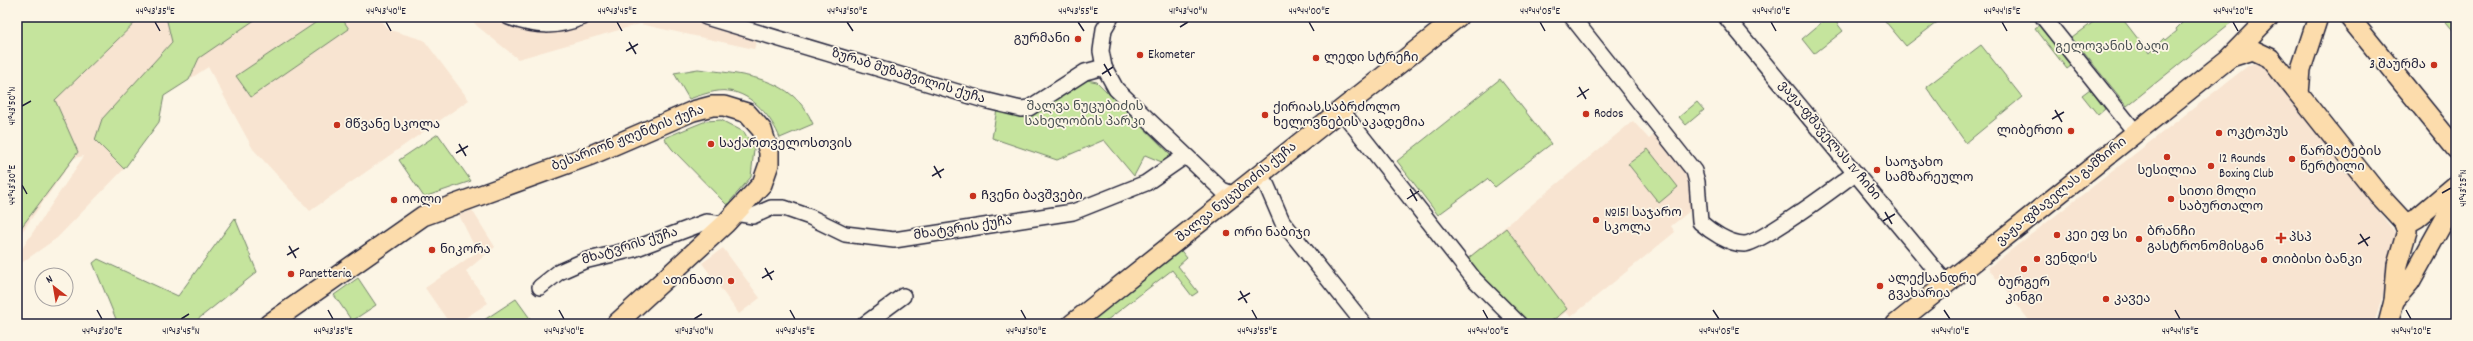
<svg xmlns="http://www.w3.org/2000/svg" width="2473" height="341" font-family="Dekko,'Noto Sans Georgian',sans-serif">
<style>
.built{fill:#f8e4d1}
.green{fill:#c5e49d;stroke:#74836c}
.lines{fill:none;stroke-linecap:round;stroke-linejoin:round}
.minor-casing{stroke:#22223b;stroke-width:18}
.major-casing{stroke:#22223b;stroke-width:22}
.minor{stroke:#fcf5e5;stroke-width:15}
.major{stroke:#fcdcac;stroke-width:19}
.ticks{fill:none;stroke:#22223b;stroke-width:1.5}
.poi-dot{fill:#c8321e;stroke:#fcf5e5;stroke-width:1.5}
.labels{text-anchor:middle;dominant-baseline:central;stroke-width:3.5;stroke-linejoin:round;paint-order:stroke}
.poi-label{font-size:13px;fill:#22223b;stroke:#fcf5e5;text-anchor:start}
.park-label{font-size:13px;fill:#4b5254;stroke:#fcf5e5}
.street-label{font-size:13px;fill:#22223b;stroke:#fcf5e5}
.neatline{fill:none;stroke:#22223b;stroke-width:1.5}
.ticks-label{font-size:10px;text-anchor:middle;fill:#22223b}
</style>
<rect width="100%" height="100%" fill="#fcf5e5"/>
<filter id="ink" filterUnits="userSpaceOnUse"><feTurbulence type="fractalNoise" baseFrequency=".025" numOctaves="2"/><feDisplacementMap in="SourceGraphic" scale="8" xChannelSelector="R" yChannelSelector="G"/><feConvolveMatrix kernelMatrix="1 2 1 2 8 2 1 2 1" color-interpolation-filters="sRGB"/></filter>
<g filter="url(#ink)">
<g class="built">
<path d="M17,17H377L390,30L424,40L469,100L310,211L253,149L208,67L164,96L159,122L124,169L57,238L17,266V256L84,156L74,158L17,239Z"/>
<path d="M469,17H505L554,30L593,17H688L758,37L754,49L640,24L518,59L477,26Z"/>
<path d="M2256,63L2267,70L2397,235L2396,252L2374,324H2032L1988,268L2249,65Z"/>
<path d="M1633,121L1649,139L1656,133L1687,165L1695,207L1671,226L1675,232L1571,317L1566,312L1551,324H1532L1523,319L1465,260Z"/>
<path d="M472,210L495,247L466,271L488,303L456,324H450L425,288L477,252L459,215Z"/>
<path d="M723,248L760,298L739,314L702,263Z"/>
</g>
<g class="green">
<path d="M17,17H141L55,100L78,152L17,233Z"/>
<path d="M166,17H259L199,58L189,80L164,96L159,122L124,169L95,140L102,119L172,42Z"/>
<path d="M324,17H341L349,29L251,97L236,76Z"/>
<path d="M1828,17H1832L1843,31L1814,54L1802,39Z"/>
<path d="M1889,17H1944L1906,46L1885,21Z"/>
<path d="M2100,17H2121L2149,53L2164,38L2166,40L2177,31L2176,29L2182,23L2177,17H2238L2127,106L2072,38Z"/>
<path d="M2442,17H2456V34Z"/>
<path d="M2039,25L2071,66L2067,69L2035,28Z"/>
<path d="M1981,45L2022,97L1966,143L1926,87Z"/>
<path d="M698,69C744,75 793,76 813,124L780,138C772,118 753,94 729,91C716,89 702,95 689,99L674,73Z"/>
<path d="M1500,79L1551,144L1495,187L1487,179L1438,215L1397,161Z"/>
<path d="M1087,80L1097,82L1171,155L1164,163L1145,155L1134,176L1104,140L1057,160L992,138L997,109L1027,114Z"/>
<path d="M2090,89L2105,109L2098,115L2082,95Z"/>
<path d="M1697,102L1704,110L1686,125L1679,117Z"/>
<path d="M721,120L744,132L754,149L751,177L727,205L672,149L664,138L706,121Z"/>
<path d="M438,134L471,181L424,197L399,160Z"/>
<path d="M1648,149L1678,187L1659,203L1628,164Z"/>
<path d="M235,218L257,272L192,324H118L93,263L98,259L178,296Z"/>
<path d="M1506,228L1567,309C1550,323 1546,328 1523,319L1466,260Z"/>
<path d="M1178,247L1187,258L1178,266L1198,292L1192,296L1172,270L1102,324H1080Z"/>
<path d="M358,278L376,305L352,321L334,295Z"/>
<path d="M516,299L534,324H478Z"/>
</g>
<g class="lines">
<defs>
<g id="minor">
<path d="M509,17C536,27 556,28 583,17"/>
<path d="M706,17L984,100L1021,109L1029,108L1085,72L1104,67"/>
<path d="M1111,17L1104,29L1101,51L1104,67L1116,89L1222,190L1235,195"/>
<path d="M1572,17L1694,171L1697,182L1700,222C1710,231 1729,244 1744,244C1760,244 1839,185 1855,173"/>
<path d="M1726,17L1947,284"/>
<path d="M2043,17L2136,133"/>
<path d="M1341,110L1474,279L1519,324"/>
<path d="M1259,175L1267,186L1282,221L1364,324"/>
<path d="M735,213L753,216L771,208H784L810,217L845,234L894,240L1073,212L1146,183L1185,156"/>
<path d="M540,287L559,272L584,261L634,249L706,222L725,224"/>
<path d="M865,324L903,296"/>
</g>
<g id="major">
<path d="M2349,17L2456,149"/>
<path d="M2231,57L2253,50L2270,58L2378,194L2403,221L2407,231L2397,265L2394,301L2388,324"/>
<path d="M2299,94L2301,69L2318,17"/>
<path d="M2403,221L2410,222L2417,218L2456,185"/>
<path d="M2394,301L2410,282L2456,199"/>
<path d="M269,324L423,216L591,155L693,111L712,106H724L747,113L762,130L769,152V164L762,184L725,224L616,324"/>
<path d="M1072,324L1458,17"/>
<path d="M1896,324L2228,59L2269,17"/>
</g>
</defs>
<use href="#minor" class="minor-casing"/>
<use href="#major" class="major-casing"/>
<use href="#minor" class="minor"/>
<use href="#major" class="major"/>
</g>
</g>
<path class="ticks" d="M155,22L160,31M386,22L391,31M617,22L622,31M847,22L853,31M1078,22L1084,31M1309,22L1314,31M1540,22L1545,31M1771,22L1776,31M2002,22L2007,31M2233,22L2238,31M1180,27L1188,22M629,42L636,54M626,51L638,44M1104,64L1111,76M1102,74L1113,67M1579,87L1586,99M1577,97L1589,89M22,106L31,101M2055,110L2062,122M2052,119L2064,112M459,144L466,156M456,153L468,146M934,166L941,178M932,176L944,169M22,185L27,194M1410,189L1417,201M2442,193L2451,188M1407,199L1419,191M1885,212L1892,224M1883,221L1895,214M2360,234L2368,246M2358,244L2370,237M289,246L296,258M287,255L299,248M765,268L772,280M762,278L774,271M1240,291L1247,303M1238,300L1250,293M97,310L102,319M328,310L333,319M559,310L564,319M790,310L795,319M1021,310L1026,319M1252,310L1257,319M1483,310L1488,319M1713,310L1719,319M1944,310L1950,319M2175,310L2180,319M2406,310L2411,319M181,319L189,314M694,319L702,314"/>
<g class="poi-dot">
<circle cx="1078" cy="39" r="4"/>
<circle cx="1140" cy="55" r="4"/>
<circle cx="1316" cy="58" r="4"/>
<circle cx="2434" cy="65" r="4"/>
<circle cx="1586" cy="114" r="4"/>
<circle cx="1265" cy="115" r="4"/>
<circle cx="337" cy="125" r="4"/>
<circle cx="2071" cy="131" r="4"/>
<circle cx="2219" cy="133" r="4"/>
<circle cx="711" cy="144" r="4"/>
<circle cx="2167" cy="157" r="4"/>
<circle cx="2292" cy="159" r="4"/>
<circle cx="2211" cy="166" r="4"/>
<circle cx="1877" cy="170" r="4"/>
<circle cx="973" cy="196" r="4"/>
<circle cx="2171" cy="199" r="4"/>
<circle cx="394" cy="200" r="4"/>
<circle cx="1596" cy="220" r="4"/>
<circle cx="1226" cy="233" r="4"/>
<circle cx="2057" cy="235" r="4"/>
<path d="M2279 232h4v4h4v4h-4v4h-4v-4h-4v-4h4z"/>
<circle cx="2139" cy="239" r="4"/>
<circle cx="432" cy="250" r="4"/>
<circle cx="2037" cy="259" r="4"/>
<circle cx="2264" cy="260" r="4"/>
<circle cx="2024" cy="269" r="4"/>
<circle cx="291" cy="274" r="4"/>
<circle cx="731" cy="281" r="4"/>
<circle cx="1880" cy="286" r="4"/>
<circle cx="2106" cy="299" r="4"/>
</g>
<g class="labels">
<g class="poi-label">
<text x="1070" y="39" text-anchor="end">გურმანი</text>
<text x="1148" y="55">Ekometer</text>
<text x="1324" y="58">ლედი სტრეჩი</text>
<text x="2426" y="65" text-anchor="end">3 შაურმა</text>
<text x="1273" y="108">ქირიას საბრძოლო<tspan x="1273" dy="15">ხელოვნების აკადემია</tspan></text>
<text x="1594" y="114">Rodos</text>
<text x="345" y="125">მწვანე სკოლა</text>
<text x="2063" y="131" text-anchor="end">ლიბერთი</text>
<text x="2227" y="133">ოკტოპუს</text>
<text x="719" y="144">საქართველოსთვის</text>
<text x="2300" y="152">წარმატების<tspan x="2300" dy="15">წერტილი</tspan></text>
<text x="2219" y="159">12 Rounds<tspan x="2219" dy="15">Boxing Club</tspan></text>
<text x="1885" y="163">საოჯახო<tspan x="1885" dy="15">სამზარეულო</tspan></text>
<text x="2167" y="171" text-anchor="middle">სესილია</text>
<text x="2179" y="192">სითი მოლი<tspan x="2179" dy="15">საბურთალო</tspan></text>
<text x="981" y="196">Ჩვენი ბავშვები</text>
<text x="402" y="200">იოლი</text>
<text x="1604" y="213">№151 საჯარო<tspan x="1604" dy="15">სკოლა</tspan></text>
<text x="2147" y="232">ბრანჩი<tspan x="2147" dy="15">გასტრონომისგან</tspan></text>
<text x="1234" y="233">ორი ნაბიჯი</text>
<text x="2065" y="235">კეი ეფ სი</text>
<text x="2289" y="238">პსპ</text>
<text x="440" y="250">ნიკორა</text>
<text x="2045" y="259">ვენდი'ს</text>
<text x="2272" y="260">თიბისი ბანკი</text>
<text x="299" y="274">Panetteria</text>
<text x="1888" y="279">ალექსანდრე<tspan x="1888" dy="15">გვახარია</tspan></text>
<text x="723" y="281" text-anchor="end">ათინათი</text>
<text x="2024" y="283" text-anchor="middle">ბურგერ<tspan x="2024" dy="15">კინგი</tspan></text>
<text x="2114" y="299">კავეა</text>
</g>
<g class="park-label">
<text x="2112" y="47">გელოვანის ბაღი</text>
<text x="1085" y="107">შალვა ნუცუბიძის<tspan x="1085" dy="15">სახელობის პარკი</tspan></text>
</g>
<g class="street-label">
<text transform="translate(908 77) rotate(17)">ზურაბ მუზაშვილის ქუჩა</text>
<text transform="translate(628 139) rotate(-21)">ბესარიონ ჟღენტის ქუჩა</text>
<text transform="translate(1829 141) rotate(50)">ვაჟა-ფშაველას IV ჩიხი</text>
<text transform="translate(2062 192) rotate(-39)">ვაჟა-ფშაველას გამზირი</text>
<text transform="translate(1237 193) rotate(-39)">შალვა ნუცუბიძის ქუჩა</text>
<text transform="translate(963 229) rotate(-9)">მხატვრის ქუჩა</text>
<text transform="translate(630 247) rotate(-17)">მხატვრის ქუჩა</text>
</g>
</g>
<rect width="2473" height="341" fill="none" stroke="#fcf5e5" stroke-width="44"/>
<g transform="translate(54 287) rotate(329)"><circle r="19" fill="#fcf5e5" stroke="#a5a1a1"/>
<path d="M0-3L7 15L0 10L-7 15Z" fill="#c8321e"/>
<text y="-6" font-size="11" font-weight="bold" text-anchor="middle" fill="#22223b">N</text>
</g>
<rect x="22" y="22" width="2429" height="297" class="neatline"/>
<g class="ticks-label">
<text x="155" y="14">44°43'35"E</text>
<text x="386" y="14">44°43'40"E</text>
<text x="617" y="14">44°43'45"E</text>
<text x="847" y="14">44°43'50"E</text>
<text x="1078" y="14">44°43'55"E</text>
<text x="1188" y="14">41°43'40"N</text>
<text x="1309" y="14">44°44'00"E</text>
<text x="1540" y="14">44°44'05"E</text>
<text x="1771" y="14">44°44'10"E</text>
<text x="2002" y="14">44°44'15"E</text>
<text x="2233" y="14">44°44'20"E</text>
<text transform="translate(11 106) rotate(-90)" y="4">41°43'50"N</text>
<text transform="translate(11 185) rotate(-90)" y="4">44°43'30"E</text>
<text transform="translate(2462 188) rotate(-90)" y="4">41°43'25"N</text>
<text x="102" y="334">44°43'30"E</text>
<text x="181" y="334">41°43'45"N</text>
<text x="333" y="334">44°43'35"E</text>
<text x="564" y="334">44°43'40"E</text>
<text x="694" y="334">41°43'40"N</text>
<text x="795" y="334">44°43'45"E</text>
<text x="1026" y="334">44°43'50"E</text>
<text x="1257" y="334">44°43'55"E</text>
<text x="1488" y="334">44°44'00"E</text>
<text x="1719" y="334">44°44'05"E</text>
<text x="1950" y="334">44°44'10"E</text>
<text x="2180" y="334">44°44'15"E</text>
<text x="2411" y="334">44°44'20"E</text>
</g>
</svg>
